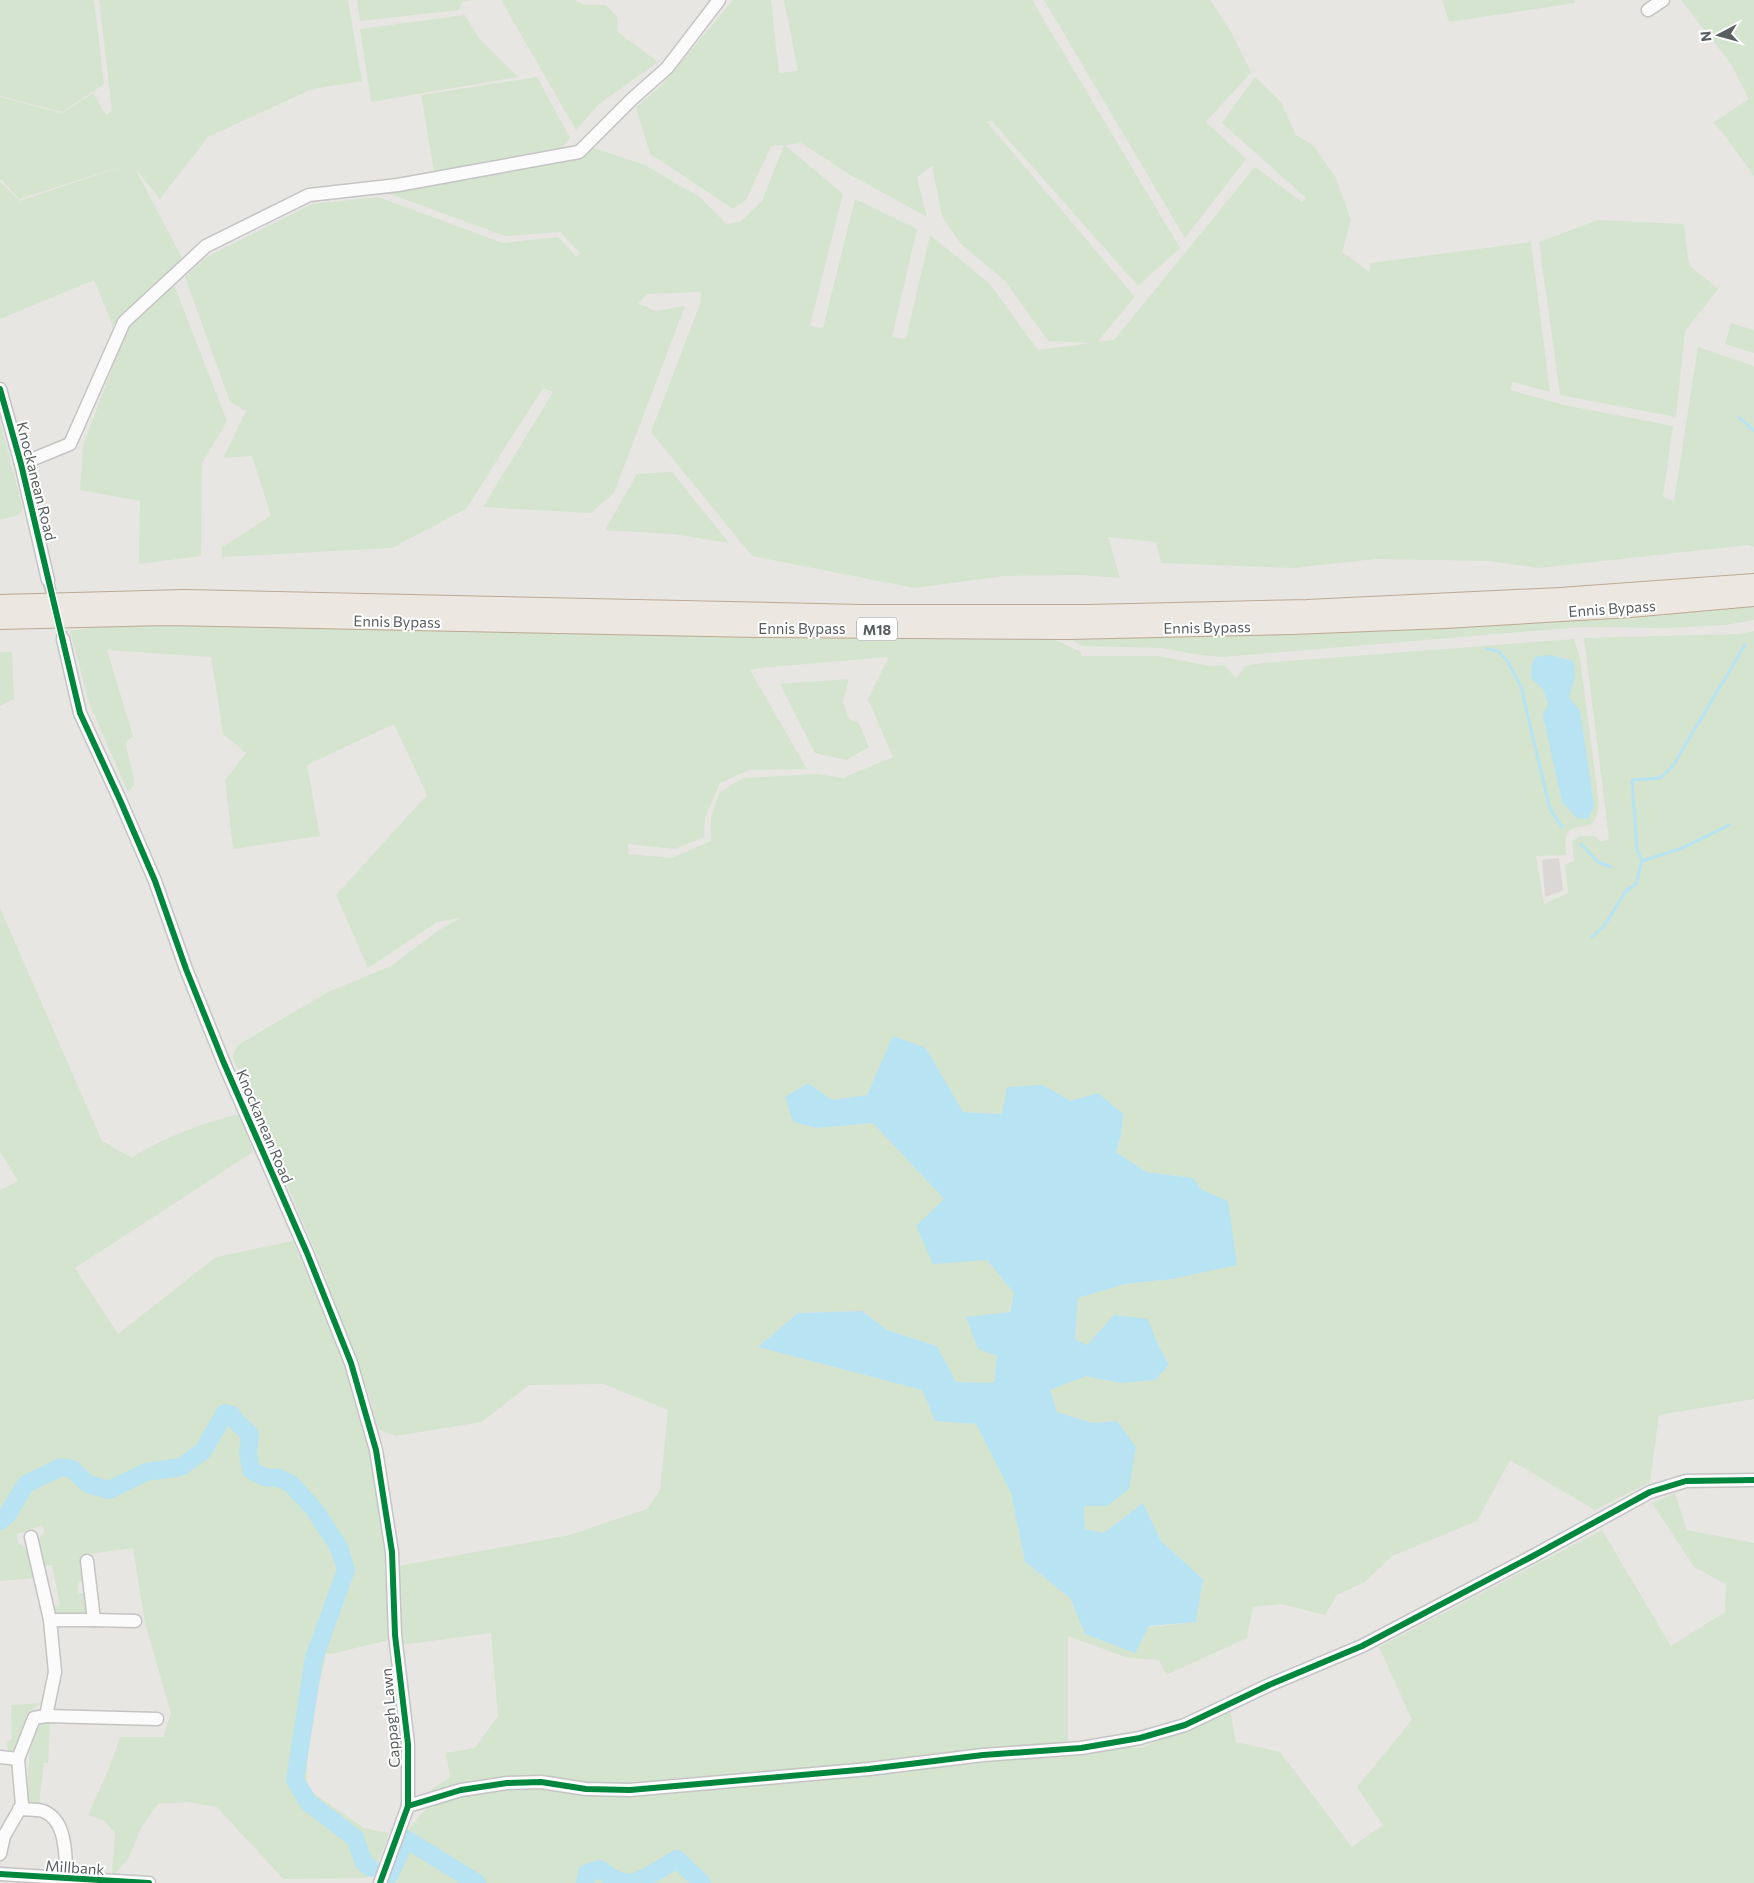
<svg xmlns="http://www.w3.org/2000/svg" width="1754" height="1883" font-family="Commissioner,sans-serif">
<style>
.industrial{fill:#dad7d4}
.green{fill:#d4e4cf;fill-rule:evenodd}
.water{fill:#b7e3f2}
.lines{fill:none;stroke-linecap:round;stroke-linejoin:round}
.stream{stroke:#b7e3f2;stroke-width:3}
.river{stroke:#b7e3f2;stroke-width:18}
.minor-tunnel{stroke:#c4c4c2;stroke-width:12;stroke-dasharray:12 6;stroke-linecap:butt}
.minor-casing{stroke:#c4c4c4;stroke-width:15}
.highway-casing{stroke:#bda993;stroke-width:20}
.minor{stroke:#fcfbfb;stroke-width:12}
.highway{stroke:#ece7e0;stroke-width:18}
.cycleway-casing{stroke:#fff;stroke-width:9}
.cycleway{stroke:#00873e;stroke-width:6}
.labels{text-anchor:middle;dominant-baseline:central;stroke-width:4;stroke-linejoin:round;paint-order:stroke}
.shield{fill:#fff;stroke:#8b8e90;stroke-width:1}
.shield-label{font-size:14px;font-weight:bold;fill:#595e60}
.street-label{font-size:15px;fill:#595e60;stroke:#fff}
</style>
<rect width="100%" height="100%" fill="#e8e6e3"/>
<path class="industrial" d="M1559,858L1563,890L1545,897L1542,860Z"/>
<g class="green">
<path d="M0,0H94L104,84L62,112L0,96Z"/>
<path d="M99,0H348L362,81L312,89L208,137L160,199L135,168L182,258L113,326L94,280L0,319V182L20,201L132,163L19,199L2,180H0V97L62,113L93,93L106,115L112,111Z"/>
<path d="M357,0H474L462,2L459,10L360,21Z"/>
<path d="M501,0H574L584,5H606L617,17L618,32L658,62L599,104L576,130Z"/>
<path d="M733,0H771L779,73L798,71L784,0H1032L1180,248L1138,286L992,121L987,122L1135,297L1097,342L1114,340L1255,167L1302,202L1306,198L1222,123L1255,77L1281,102L1296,135L1314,146L1336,178L1351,220L1342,252L1370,272V263L1531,242L1550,392L1513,382L1510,390L1564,405L1673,426L1663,497L1674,501L1698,347L1754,366V547L1748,545L1539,568L1489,561L1375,559L1293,568L1161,563L1156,542L1108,537L1120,578L1080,575L1004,576L914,588L752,556L651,432L700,304L701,292L647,294L638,303L656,311L685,306L614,493L591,513L483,507L553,392L543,388L466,509L392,548L222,557V547L271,516L252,456L223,458L246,411L230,402L185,277L205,258L312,204L378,197L503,243L558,237L577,257L580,253L560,232L505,236L382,191L579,155L595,148L645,165L701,198L726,224L740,222L762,201L784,145L771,146L746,200L733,209L650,154L636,107L660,87ZM801,143L847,173L927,217L917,177L932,166L942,216L960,243L1005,281L1048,341L1092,343L1038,350L989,283L930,235L906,339L892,337L917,229L855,199L823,328L810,326L843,194L785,145Z"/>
<path d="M1044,0H1210L1231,32L1251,72L1206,122L1246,159L1185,238Z"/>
<path d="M1442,0H1574L1575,3L1449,22Z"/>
<path d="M1681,0H1754V176L1723,133L1713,123L1749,99L1731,64Z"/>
<path d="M465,15L479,38L518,77L371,102L360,29Z"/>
<path d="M537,77L570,138L563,147L434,171L421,95Z"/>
<path d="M1598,220L1684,224L1689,265L1718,289L1685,331L1676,417L1560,395L1539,242Z"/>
<path d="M174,285L227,421L202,463L201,556L139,564L140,501L80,490L83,445L127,329Z"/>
<path d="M1731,323L1754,330V353L1725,344Z"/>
<path d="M0,420L23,510L18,515L0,520Z"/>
<path d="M672,472L729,543L673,534L605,530L637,474Z"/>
<path d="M1754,598V620L1726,625L1668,628L1581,627L1222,657L1193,654L1162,648L1082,646L1068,637Z"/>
<path d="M109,625L1049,637L1081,652V656H1158L1210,666L1224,665L1236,678L1245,666L1262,663L1574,639L1580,658L1599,804C1594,840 1577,817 1567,835C1564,840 1566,849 1566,855L1536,856L1544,904L1568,893L1565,865L1574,861L1572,841L1581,836H1595L1601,842L1609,839L1584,638L1740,634L1754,631V1399L1659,1415L1650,1482L1595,1510L1510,1460L1477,1521L1392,1556L1365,1582L1337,1595L1325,1615L1282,1604L1253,1607L1247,1638L1166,1675L1159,1660L1128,1658L1068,1636V1745L1141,1748L1230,1709L1236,1742L1280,1752L1352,1847L1383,1825L1357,1787L1412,1720L1379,1647L1602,1530L1671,1646L1725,1612L1726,1584L1694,1567L1652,1503L1675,1493L1687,1530L1754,1543V1883H384L386,1871L406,1832L428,1807L432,1789L450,1777L446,1753L475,1748L498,1716L491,1633L401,1645L398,1566L570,1535L647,1509L660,1490L668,1410L604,1384L529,1385L482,1422L396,1436L377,1429L369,1395L317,1255L233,1058L234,1052L238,1045L328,992L391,966L439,930L460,918L437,922L368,968L336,895L427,795L394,724L307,765L320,836L233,849L225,780L246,753L223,734L211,657L107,650L133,736L126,742C127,757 134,770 134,785L128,792L89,703L70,631ZM889,657L868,699L893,757L843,778L816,774L743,778L719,793L711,818V841L671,858L629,854L628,844L675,849L704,837L705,818L720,783L749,770L807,769L750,670L760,668ZM893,1037L926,1048L962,1112L1002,1114L1043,1085L1121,1136L1116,1152L1146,1172L1193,1178L1201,1190L1228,1201L1172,1279L1125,1284L1078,1298L1075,1339L1087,1346L1114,1315L1148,1320L1155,1338L1169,1365L1155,1380L1121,1383L1086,1376L1050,1390L1057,1412L1092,1423L1117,1421L1084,1506L1085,1529L1104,1533L1143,1503L1161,1541L1203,1579L1196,1622L1085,1634L1070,1598L1025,1562L1011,1493L976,1424L935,1421L922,1390L759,1347L798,1313L862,1311L887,1330L937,1346L956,1382L994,1383L997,1356L1014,1293L987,1260L944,1199L873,1123L817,1128L793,1122L785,1097L808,1083L832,1100L867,1095Z"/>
<path d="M0,652H12L14,699L0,706Z"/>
<path d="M849,679L843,702L849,719L858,722L869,747L846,760L815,753L780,684Z"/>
<path d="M0,908L102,1141L132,1158C159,1139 207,1121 240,1114L253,1152L75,1268L118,1334L216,1257L293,1241L348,1367L372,1451L386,1564L389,1640L331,1654L314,1652L326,1655L309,1726L306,1788L364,1828L389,1833L374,1873L366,1878L283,1879L217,1807L187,1802L158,1804L142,1826L128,1859L115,1874H112L115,1833L105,1821L88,1815L110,1766L120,1737H163L171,1714L145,1623L133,1548L82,1555L85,1576L78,1584V1593H85L90,1610L87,1615L61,1614L55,1612L52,1607L60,1605L52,1565L43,1566L39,1545L40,1536L44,1533L43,1525L17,1534L18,1543L27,1549L34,1578L0,1581V1190L18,1181L0,1152Z"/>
<path d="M42,1703L28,1712L16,1747L13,1750L8,1752L7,1742L12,1739L11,1705Z"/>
<path d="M44,1722H50L48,1763H44L39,1804L30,1803L28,1800C28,1783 26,1729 44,1722Z"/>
</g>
<g class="water">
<path d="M1550,655L1573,661L1575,676L1569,697L1580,711L1594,806L1588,819L1577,818L1562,802L1543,716L1548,704L1543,689L1531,678V667L1535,657Z"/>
<path d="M893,1036L926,1048L963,1112L1002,1114L1007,1087L1043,1085L1070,1101L1098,1093L1123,1114L1121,1136L1116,1152L1146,1172L1193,1178L1202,1190L1228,1201L1237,1265L1172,1279L1125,1284L1078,1298L1075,1339L1087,1345L1114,1315L1148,1319L1155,1338L1169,1365L1155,1380L1121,1383L1086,1376L1050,1390L1057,1412L1092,1423L1117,1421L1136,1447L1129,1489L1107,1506H1084L1085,1529L1104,1533L1143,1503L1161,1541L1203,1579L1196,1622L1149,1626L1135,1653L1085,1634L1070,1598L1025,1562L1011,1493L976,1424L935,1421L922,1390L758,1347L798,1313L862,1311L887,1330L937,1346L956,1382L994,1383L997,1356L978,1349L966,1317L1010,1312L1014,1293L987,1260L933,1264L916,1226L944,1199L873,1123L817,1128L793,1122L785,1097L808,1083L832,1100L867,1095Z"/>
</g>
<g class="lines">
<g class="stream">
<path d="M1740,418L1754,431"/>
<path d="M1487,649L1498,651L1507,660L1521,687L1550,809L1562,827"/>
<path d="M1581,844L1598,862L1611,867"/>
<path d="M1642,861L1682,848L1729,825"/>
<path d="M1592,937L1604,926L1626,891L1636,884L1642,861L1637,849L1632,780L1660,778L1672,767L1745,645"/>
</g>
<g class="river">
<path d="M0,1521L7,1515L26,1484L61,1467L72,1469L88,1484L109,1490L146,1472L181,1467L203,1451L225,1413L232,1415C236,1424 244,1427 250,1435L248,1452L251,1470L264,1477L279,1478L291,1484L314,1509L339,1547L346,1570L314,1658L295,1780L309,1803L355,1838L364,1863L371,1868"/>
<path d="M389,1876L406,1839L477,1883"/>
<path d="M585,1883L587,1873L600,1869C608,1875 617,1882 628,1883C641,1883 666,1865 677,1859L702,1883"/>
</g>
<path class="minor-tunnel" d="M48,580L63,639"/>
<defs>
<g id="minor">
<path d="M1648,10L1663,0"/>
<path d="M0,389L21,464L48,580"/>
<path d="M21,464L70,444L124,322L206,246L309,195L398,185L579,152L632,99L667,68L719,0"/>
<path d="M63,639L80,713L120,800L155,881L186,969L223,1061L307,1253L351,1363L376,1450L392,1552L395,1635L408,1744V1806L380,1883"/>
<path d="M50,1620H94L87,1561"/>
<path d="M94,1620L135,1621"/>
<path d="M46,1716L157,1719"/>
<path d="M0,1757L18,1759"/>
<path d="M408,1806L461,1790L507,1783L541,1782L586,1789L630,1790L869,1769L983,1755L1081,1748L1140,1738L1185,1725L1269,1685L1362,1646L1533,1556L1650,1492L1686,1481L1754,1480"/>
<path d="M19,1809C27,1810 36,1809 43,1811C64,1819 65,1846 66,1865"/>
<path d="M0,1854L4,1836L22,1805L18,1759L34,1718L46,1716L55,1672L50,1620L31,1537"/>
<path d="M0,1874L149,1883"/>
</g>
<g id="highway">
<path d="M0,604L184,599L862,614H1088L1307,609L1560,597L1754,583"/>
<path d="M0,620L166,616L758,628L1067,630L1292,625L1445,619L1630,608L1754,597"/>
</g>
</defs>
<use href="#minor" class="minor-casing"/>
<use href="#highway" class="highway-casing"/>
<use href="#minor" class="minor"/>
<use href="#highway" class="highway"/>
<defs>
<g id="cycleway">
<path d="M0,389L21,464L80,713L120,800L155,881L186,969L223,1061L307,1253L351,1363L376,1450L392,1552L395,1635L408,1744V1806L380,1883"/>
<path d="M408,1806L461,1790L507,1783L541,1782L586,1789L630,1790L869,1769L983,1755L1081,1748L1140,1738L1185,1725L1269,1685L1362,1646L1533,1556L1650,1492L1686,1481L1754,1480"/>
<path d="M0,1874L149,1883"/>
</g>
</defs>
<use href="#cycleway" class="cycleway-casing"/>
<use href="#cycleway" class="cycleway"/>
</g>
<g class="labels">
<rect class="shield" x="857" y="617.5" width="40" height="23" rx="4"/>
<g class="shield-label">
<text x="877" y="629">M18</text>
</g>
<g class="street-label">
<text transform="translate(37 481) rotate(76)">Knockanean Road</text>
<text transform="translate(1612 608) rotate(-4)">Ennis Bypass</text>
<text transform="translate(397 621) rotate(1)">Ennis Bypass</text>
<text transform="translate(1207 627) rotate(-1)">Ennis Bypass</text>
<text x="802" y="628">Ennis Bypass</text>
<text transform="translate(265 1126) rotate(67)">Knockanean Road</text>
<text transform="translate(390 1718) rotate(-95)">Cappagh Lawn</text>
<text transform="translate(75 1867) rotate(4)">Millbank</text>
</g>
</g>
<g transform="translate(1719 35) rotate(264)" stroke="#ffffff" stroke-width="4" paint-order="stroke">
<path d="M0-4L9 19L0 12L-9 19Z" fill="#595e60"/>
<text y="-8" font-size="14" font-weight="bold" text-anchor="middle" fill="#595e60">N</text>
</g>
</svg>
